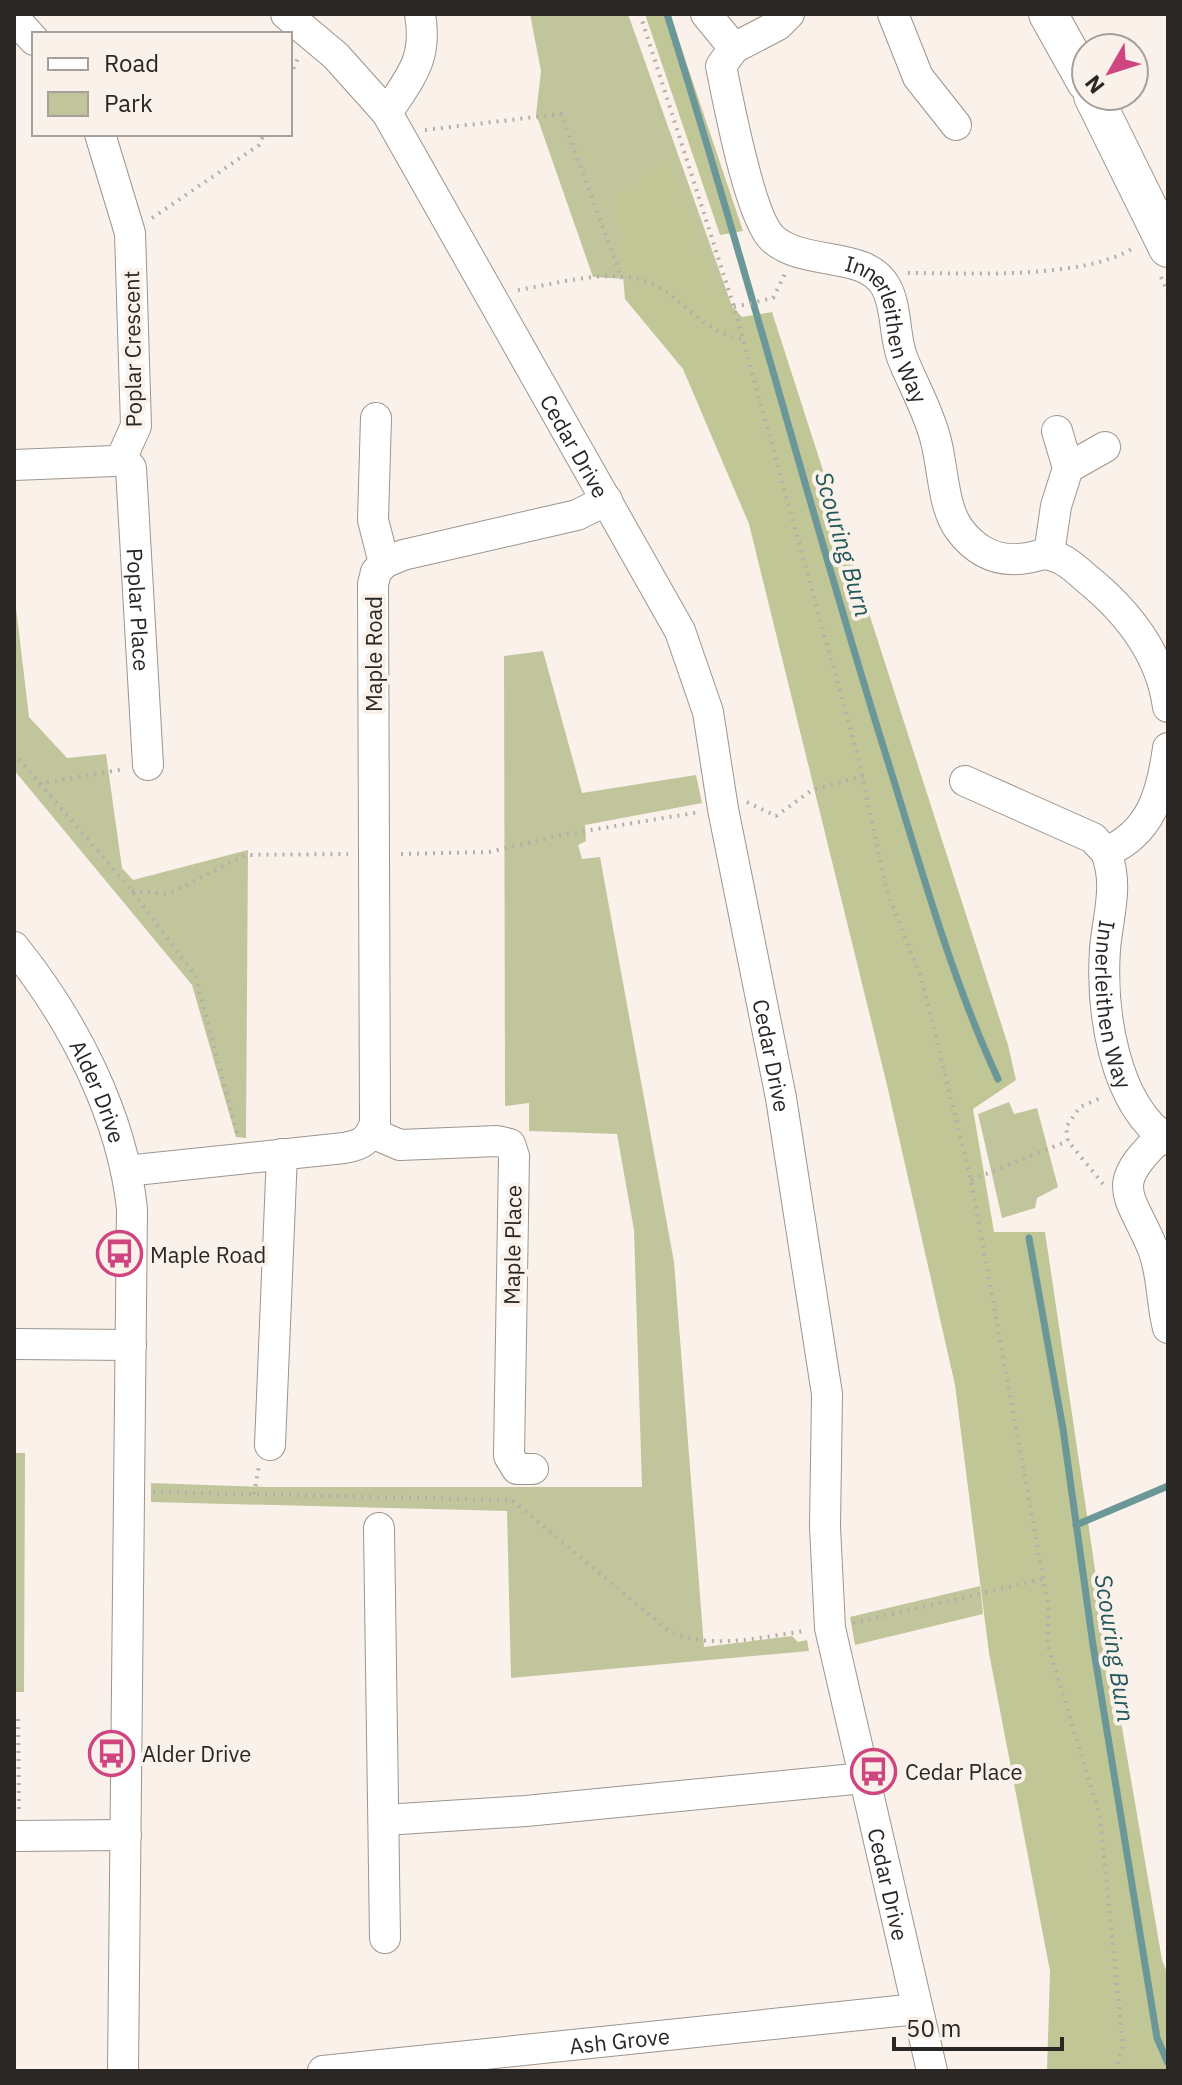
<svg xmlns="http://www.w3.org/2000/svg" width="1182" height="2085" font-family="'IBM Plex Sans',sans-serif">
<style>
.green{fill:#c1c59c}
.forest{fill:#c1c696}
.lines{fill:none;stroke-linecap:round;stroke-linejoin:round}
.stream{stroke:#6c9798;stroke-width:7}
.minor-casing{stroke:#9c958e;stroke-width:32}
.major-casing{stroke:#9c958e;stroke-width:40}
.path{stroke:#b4aea8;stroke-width:4;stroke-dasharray:2 6;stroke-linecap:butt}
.minor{stroke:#fff;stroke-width:30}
.major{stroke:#fff;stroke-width:38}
.labels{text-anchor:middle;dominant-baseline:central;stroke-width:8;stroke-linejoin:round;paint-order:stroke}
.street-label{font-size:22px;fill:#292624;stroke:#faf2ea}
.poi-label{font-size:22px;fill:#292624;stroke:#faf2ea;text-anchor:start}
.water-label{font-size:24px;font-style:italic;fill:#22585b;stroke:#faf2ea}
</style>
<rect width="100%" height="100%" fill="#faf2ea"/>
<g class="green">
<path d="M530,14H628L744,340L643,280L593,277L536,114L541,71Z"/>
<path d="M14,591L29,717L67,758L106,754L122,868L133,880L248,850L246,1138L236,1137L192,985L14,770Z"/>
<path d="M543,651L582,793L696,775L702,803L585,825L586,841L578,845L582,859L600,857L674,1262L704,1647L792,1636L798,1642L807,1640L809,1651L511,1678L507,1511L151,1502V1483L265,1487H642L634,1230L617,1134L529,1131V1103L505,1106L504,656Z"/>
<path d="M1009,1102L1014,1114L1037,1108L1058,1187L1037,1198L1035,1208L1002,1218L978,1114Z"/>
<path d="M14,1453H25L24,1692H14Z"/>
<path d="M980,1586L983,1614L855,1645L850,1617Z"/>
</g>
<g class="forest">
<path d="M645,14H670L743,231L720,235Z"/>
<path d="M668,154L718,291L742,317L772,312L1008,1045L1016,1080L973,1109L994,1232H1045L1096,1576L1162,1960L1168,1975V2071H1047L1050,1971L989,1653L955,1385L887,1085L749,524L683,369L625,299L616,196Z"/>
</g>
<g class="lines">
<g class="stream">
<path d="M667,14C744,258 808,505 884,749C919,860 949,973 998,1079"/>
<path d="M1029,1238L1063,1429L1093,1645L1157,2038L1168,2063"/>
<path d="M1076,1525L1168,1486"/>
</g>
<defs>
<g id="minor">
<path id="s1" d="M286,14L336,56L387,113L680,631L708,712L723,809L781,1098L827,1394L825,1527L830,1628L932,2071"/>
<path d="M706,14L734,48L778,25L789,14"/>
<path d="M893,14L918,77L956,125"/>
<path d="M14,18L34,40"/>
<path id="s2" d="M734,48L721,66C728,100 750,219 773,239C805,267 866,250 886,287C897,307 894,335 902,357C913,385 929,412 936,441C943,468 943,507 959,529C976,552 998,563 1027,558C1034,557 1044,553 1050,555C1064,558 1076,569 1086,578C1127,611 1161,654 1168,707"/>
<path d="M387,113C410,77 428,60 420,14"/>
<path d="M1057,431L1068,468"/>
<path id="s3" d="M122,457L131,468L148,765"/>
<path d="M14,465L114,461L122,457L136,426L130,233L100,134"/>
<path d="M1049,554L1056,506L1068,468L1105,447"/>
<path d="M384,563L403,555L577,515L607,500"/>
<path id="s4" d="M1168,748C1162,793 1151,833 1106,852C1119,886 1108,914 1105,949C1101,1009 1113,1104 1168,1140"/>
<path d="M965,781L1093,838L1106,852"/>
<path id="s5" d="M14,947C73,1020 122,1115 132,1209L123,2071"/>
<path d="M372,1133L400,1145L497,1141L510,1144L514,1156L509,1456L517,1469H533"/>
<path d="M1162,1136C1107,1187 1130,1193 1153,1249C1163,1275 1161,1302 1168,1328"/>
<path d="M126,1171L344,1148C361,1145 369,1141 375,1123L373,584L376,572L384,563L373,520L376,418"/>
<path d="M14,1344L131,1345"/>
<path d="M270,1445L282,1154"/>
<path d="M379,1528L385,1938"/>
<path d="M384,1820L526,1811L864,1778"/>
<path d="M14,1836L126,1835"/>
<path id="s6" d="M323,2071L917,2009"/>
</g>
<g id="major">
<path d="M1048,14L1086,82"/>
<path d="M1093,96L1168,248"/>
</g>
</defs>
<use href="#minor" class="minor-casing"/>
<use href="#major" class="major-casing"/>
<g class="path">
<path d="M640,14L734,307L858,757L887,892L921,977L971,1180L1049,1610L1047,1642L1100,1817L1123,2045L1116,2071"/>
<path d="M290,76L299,56"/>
<path d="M425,130L561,114L622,279"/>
<path d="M152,218L259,145L264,134"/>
<path d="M908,273C969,273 1084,280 1135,247"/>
<path d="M1161,277L1168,293"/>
<path d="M518,290C554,284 607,269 642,280C680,291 697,331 744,340"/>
<path d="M734,307L773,298L785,274"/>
<path d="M14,753L132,891L195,975L237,1133"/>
<path d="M39,784L124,769"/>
<path d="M747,802L776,816L812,790L863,776"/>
<path d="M401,854L489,852L567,834L700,812"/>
<path d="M132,891L169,894L245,855L348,854"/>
<path d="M971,1180L1068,1141"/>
<path d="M1103,1184L1068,1141L1066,1127L1080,1107L1103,1097"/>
<path d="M153,1492L512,1500L670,1632C713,1650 760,1637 805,1631"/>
<path d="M254,1494L259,1466"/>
<path d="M853,1623L1043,1579"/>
<path d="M14,1715H18L19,1810"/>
</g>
<use href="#minor" class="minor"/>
<use href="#major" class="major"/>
</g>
<defs>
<symbol id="bus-ring" viewBox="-11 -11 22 22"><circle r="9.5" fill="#faf2ea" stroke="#cf457f" stroke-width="1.5"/><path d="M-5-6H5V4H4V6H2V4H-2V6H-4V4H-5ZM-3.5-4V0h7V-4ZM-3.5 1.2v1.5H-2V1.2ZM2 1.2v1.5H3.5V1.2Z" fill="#cf457f"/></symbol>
</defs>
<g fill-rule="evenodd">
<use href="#bus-ring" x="94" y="1228" width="51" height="51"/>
<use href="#bus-ring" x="86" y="1728" width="51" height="51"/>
<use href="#bus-ring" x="848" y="1746" width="51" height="51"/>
</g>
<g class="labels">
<g class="street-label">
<text stroke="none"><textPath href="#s2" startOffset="366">Innerleithen Way</textPath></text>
<text transform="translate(132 349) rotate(-91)">Poplar Crescent</text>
<text stroke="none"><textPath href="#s1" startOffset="524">Cedar Drive</textPath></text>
<text stroke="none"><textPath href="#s3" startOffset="156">Poplar Place</textPath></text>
<text transform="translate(373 654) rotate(-90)">Maple Road</text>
<text stroke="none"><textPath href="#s4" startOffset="282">Innerleithen Way</textPath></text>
<text stroke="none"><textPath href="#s1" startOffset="1172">Cedar Drive</textPath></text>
<text stroke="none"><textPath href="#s5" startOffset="168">Alder Drive</textPath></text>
<text transform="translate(512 1245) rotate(-89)">Maple Place</text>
<text stroke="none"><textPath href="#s1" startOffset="2012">Cedar Drive</textPath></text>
<text stroke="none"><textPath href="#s6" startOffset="298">Ash Grove</textPath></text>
</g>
<g class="poi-label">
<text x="150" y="1254">Maple Road</text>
<text x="142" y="1753">Alder Drive</text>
<text x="905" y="1771">Cedar Place</text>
</g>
<g class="water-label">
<text transform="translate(844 544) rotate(74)">Scouring Burn</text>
<text transform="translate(1115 1648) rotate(81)">Scouring Burn</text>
</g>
</g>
<rect width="1182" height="2085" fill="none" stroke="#292624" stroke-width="32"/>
<rect x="32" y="32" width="260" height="104" fill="#faf2ea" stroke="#a6a09b" stroke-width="2"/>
<rect x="48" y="58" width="40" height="12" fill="#ffffff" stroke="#a6a09b" stroke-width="2"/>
<text x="104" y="72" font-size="24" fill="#292624">Road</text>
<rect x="48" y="92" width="40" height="24" fill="#c1c59c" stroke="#a6a09b" stroke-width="2"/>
<text x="104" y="112" font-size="24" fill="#292624">Park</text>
<g transform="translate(1110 72) rotate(231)"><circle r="38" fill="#faf2ea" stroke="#a6a09b" stroke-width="2"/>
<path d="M0-6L14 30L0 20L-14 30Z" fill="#cf457f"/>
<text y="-12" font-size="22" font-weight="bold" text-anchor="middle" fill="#292624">N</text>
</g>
<path d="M894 2037v12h168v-12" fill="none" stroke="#292624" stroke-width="4"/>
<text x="906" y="2037" font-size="24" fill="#292624" stroke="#faf2ea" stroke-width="6" paint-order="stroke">50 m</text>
</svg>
